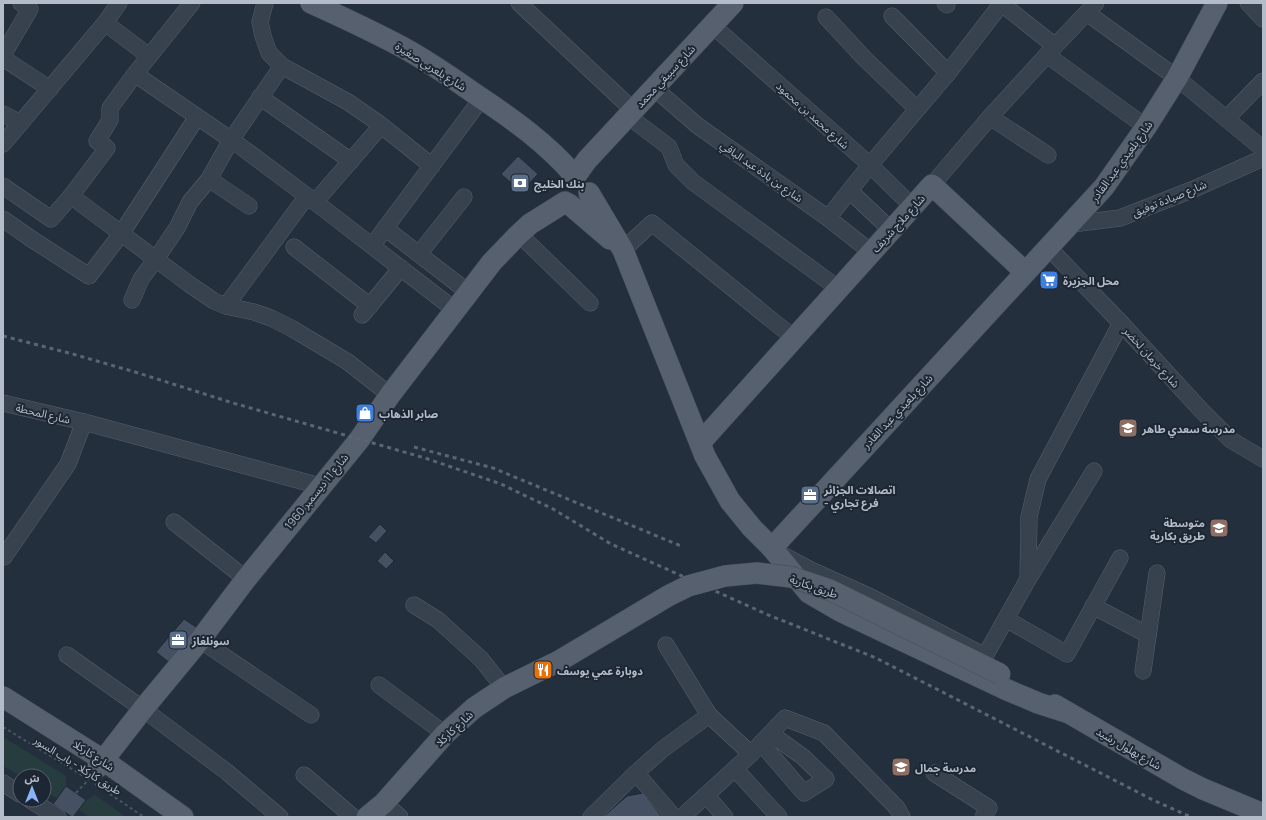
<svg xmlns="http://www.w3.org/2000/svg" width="1266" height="820" font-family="Manrope,'Noto Sans Arabic',sans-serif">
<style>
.green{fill:#263c3f}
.building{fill:#455162;stroke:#1f2835}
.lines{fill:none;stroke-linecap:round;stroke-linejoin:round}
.minor-casing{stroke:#565f6c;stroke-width:17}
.major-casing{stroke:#414a57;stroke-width:22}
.path{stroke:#44595c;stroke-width:2;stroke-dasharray:3 3;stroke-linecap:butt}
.minor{stroke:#38414e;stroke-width:16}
.major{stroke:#56606e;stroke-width:21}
.rail{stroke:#5a6575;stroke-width:3;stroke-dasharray:4 4;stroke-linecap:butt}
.major-bridge-casing{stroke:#414a57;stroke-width:22;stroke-linecap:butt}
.major-bridge{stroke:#56606e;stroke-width:21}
.labels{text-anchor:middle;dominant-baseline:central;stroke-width:4;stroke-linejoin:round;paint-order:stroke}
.street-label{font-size:11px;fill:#b4bcc9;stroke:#1d2633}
.poi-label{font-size:11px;font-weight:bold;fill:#b4bcc9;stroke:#1d2633;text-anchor:start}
</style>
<rect width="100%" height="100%" fill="#242f3e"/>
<g class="green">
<path d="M3,737L66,776V786L57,798L44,791V776H20L3,766Z"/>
<path d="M95,795L126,817H89L79,810L86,800Z"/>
</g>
<g class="building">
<path d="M518,156L538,174L521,192L501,174Z"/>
<path d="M380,524L387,531L376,543L368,537Z"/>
<path d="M385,552L394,561L386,569L377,561Z"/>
<path d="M184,619L199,629L171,664L156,652Z"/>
<path d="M66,786L86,800L73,817H72L53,804Z"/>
<path d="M643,793L662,817H603L627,796Z"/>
</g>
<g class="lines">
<defs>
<g id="minor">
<path d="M265,3L260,22L263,36L269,53L282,66L348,102L377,122L432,166"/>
<path d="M519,3L633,110"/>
<path d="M945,3L947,5"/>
<path d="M1248,3L1263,19"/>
<path d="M1002,4L1055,46"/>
<path d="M1087,13L1177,78L1263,149"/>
<path d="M892,16L948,73"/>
<path d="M826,17L864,58L917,109"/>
<path d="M105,23L149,56"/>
<path d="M712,25L870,165L913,207"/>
<path d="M3,55L30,9L21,3"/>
<path d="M1047,55L1146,127"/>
<path d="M3,58L50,89"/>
<path d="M135,74L240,146L315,202L455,310"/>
<path d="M654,88L698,126L828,218L871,252"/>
<path d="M260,97L351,161"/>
<path d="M3,114L21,123"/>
<path d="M628,116L669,147L676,165L693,182L839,289"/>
<path d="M990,117L1048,155"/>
<path d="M1226,119L1263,81"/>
<path d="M3,144L105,23L119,3"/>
<path d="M209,179L249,206"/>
<path d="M932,185L990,117L1055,46L1096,3"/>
<path d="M3,186L51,219L71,196L107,148L97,141L110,120V108L135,74L192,3"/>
<path d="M850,191L891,230"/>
<path d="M71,196L189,284L214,301L226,306L254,312L271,318L291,328L348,362L390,395"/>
<path d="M315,202L381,126"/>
<path d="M828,218L870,165L948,73L1002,3"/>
<path d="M3,219L30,238L89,276L121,234L197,117"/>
<path d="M1072,224L1120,218L1194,189L1263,158"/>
<path d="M385,228L468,292"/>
<path d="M519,234L590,303"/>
<path d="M372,246L482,98"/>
<path d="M294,247L370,306"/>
<path d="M1048,247L1121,323L1201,410L1231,440L1263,459"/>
<path d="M623,250L652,223L794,338"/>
<path d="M419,254L464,197"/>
<path d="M132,300L141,279L156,259L177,228L190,202L209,179L231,140L282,66"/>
<path d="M226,306L307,196"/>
<path d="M362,315L401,268"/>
<path d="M3,403L84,422L320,486"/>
<path d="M174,522L246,579"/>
<path d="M779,553L811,570L871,597L985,656L1027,581L1094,471"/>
<path d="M3,556L4,557L68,464L84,422"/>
<path d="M1028,579L1029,517L1038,479L1121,323"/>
<path d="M414,605L438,620L481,659L504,688"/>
<path d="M1093,606L1148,635"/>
<path d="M1006,619L1067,654L1120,558"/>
<path d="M200,640L311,715"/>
<path d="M666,645L709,715"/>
<path d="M67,655L143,709L227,772L280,817"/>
<path d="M1143,671L1157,573"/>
<path d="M379,685L445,734"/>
<path d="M761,743L804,793L826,779L803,757L771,734"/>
<path d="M735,769L779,817"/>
<path d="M636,773L663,749L709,715L751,754"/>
<path d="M934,773L989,808L983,817"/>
<path d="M304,775L353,817"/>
<path d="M3,783L20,794"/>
<path d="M706,795L725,817"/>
<path d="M30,800L58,817"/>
<path d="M384,803L400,817"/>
<path d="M591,817L636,773L674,817"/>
<path d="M682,817L751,754L785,718L824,733L897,808L902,817"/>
</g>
<g id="major">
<path d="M311,3C342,17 372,31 402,47C430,62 455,80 481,98C514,120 547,144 573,174"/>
<path d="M577,174L587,160L733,3"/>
<path d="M589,193L623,250L705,456L730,501L752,528L772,548L1104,187L1146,127L1177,78L1217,3"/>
<path d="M569,204L610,239"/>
<path d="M700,443L932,185L1025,272"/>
<path d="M772,548L809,593L840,611L1005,689L1038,703L1066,712"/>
<path d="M3,697L103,760L183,817"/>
<path d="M1055,705L1183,779L1203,789L1263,814"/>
<path d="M98,767L143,709L200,640L246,579L359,440L390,395L492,262L517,236L530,224L565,202"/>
<path d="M367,817L384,803L445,734L474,708L504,688L559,661"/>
</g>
</defs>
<use href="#minor" class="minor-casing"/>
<use href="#major" class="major-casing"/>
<g class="path">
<path d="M3,727L85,777"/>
<path d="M95,784L144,817"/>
<path d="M76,793L89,779"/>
</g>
<use href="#minor" class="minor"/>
<use href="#major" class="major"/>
<g class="rail">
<path d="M3,336L69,353L135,372L233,403L425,458L501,484L553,509L611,544L766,614L876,658L1155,801L1191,817"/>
<path d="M414,447L493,468L681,546"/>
</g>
<defs>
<path id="major-bridge" d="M559,661L668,596L688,586L725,576L757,573L791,577L830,590L1000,674"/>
</defs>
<use href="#major-bridge" class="major-bridge-casing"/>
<use href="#major-bridge" class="major-bridge"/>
</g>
<defs>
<symbol id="bank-square" viewBox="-11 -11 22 22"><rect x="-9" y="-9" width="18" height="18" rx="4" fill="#5c6f8a" stroke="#1d2633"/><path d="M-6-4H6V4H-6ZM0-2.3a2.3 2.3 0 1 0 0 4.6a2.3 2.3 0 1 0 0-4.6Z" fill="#fff"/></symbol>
<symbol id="supermarket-square" viewBox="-11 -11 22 22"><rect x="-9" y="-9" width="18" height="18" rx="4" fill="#3f7fe0" stroke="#1d2633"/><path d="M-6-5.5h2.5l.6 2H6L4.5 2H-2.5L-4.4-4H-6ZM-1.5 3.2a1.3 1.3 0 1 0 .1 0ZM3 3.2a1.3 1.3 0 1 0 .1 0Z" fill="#fff"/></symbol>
<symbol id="shop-square" viewBox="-11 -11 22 22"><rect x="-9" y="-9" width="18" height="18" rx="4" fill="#3f7fe0" stroke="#1d2633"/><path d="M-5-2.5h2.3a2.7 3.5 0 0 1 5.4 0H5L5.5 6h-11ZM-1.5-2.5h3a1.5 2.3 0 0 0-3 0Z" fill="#fff"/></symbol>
<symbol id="school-square" viewBox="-11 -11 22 22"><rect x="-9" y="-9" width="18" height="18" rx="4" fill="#8d6e63" stroke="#1d2633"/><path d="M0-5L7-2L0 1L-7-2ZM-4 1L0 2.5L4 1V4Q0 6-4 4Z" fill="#fff"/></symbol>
<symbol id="office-square" viewBox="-11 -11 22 22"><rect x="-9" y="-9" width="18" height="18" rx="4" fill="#5c6f8a" stroke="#1d2633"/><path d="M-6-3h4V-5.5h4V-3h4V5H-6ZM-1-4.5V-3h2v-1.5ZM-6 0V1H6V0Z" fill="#fff"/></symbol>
<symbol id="restaurant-square" viewBox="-11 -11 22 22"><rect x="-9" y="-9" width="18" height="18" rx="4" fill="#e8710a" stroke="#1d2633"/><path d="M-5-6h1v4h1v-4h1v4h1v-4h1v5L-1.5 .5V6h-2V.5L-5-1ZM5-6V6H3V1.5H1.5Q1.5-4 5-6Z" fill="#fff"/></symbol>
</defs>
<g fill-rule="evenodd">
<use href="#bank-square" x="509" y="172" width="22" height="22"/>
<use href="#supermarket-square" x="1038" y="269" width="22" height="22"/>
<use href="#shop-square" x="354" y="402" width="22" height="22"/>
<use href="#school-square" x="1117" y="417" width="22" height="22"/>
<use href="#office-square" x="799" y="484" width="22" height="22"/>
<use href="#school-square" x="1208" y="517" width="22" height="22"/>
<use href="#office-square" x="167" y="629" width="22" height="22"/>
<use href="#restaurant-square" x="532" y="659" width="22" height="22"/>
<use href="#school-square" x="890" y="756" width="22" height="22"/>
</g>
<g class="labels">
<g class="street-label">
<text transform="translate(431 66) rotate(32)">شارع بلعربي صغيرة</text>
<text transform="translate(665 76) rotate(-47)">شارع سبيقي محمد</text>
<text transform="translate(813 115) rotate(42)">شارع محمد بن محمود</text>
<text transform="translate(1121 161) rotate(-54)">شارع بلعيدي عبد القادر</text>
<text transform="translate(762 171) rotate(35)">شارع بن بادة عبد الباقي</text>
<text transform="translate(1169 198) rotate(-22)">شارع صيادة توفيق</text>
<text transform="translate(898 223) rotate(-48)">شارع ملاح شريف</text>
<text transform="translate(1152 357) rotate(48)">شارع خرمان لخضر</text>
<text transform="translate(897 411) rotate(-47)">شارع بلعيدي عبد القادر</text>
<text transform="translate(43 413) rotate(13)">شارع المحطة</text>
<text transform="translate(316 491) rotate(-51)">شارع 11 ديسمبر 1960</text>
<text transform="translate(814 586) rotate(19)">طريق بكارية</text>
<text transform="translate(454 728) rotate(-43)">شارع كاركلا</text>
<text transform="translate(1129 748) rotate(30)">شارع بهلول رشيد</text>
<text transform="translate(94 755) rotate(33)">شارع كاركلا</text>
<text transform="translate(78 765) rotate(32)">طريق كاركلا - باب السور</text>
</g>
<g class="poi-label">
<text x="534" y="183">بنك الخليج</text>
<text x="1063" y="280">محل الجزيرة</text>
<text x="379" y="413">صابر الذهاب</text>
<text x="1142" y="428">مدرسة سعدي طاهر</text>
<text x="824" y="489">اتصالات الجزائر<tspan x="824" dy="13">- فرع تجاري</tspan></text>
<text x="1205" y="522" text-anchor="end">متوسطة<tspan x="1205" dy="13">طريق بكارية</tspan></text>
<text x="192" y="640">سونلغاز</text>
<text x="557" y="670">دوبارة عمي يوسف</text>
<text x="915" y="767">مدرسة جمال</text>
</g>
</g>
<rect width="1266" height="820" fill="none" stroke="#b4bcc9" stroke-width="8"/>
<g transform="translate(32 788)"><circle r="19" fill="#1d2633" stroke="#59626f"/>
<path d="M0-3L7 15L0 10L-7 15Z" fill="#8ab4f8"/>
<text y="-6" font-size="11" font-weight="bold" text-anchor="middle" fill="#b4bcc9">ش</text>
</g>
</svg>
